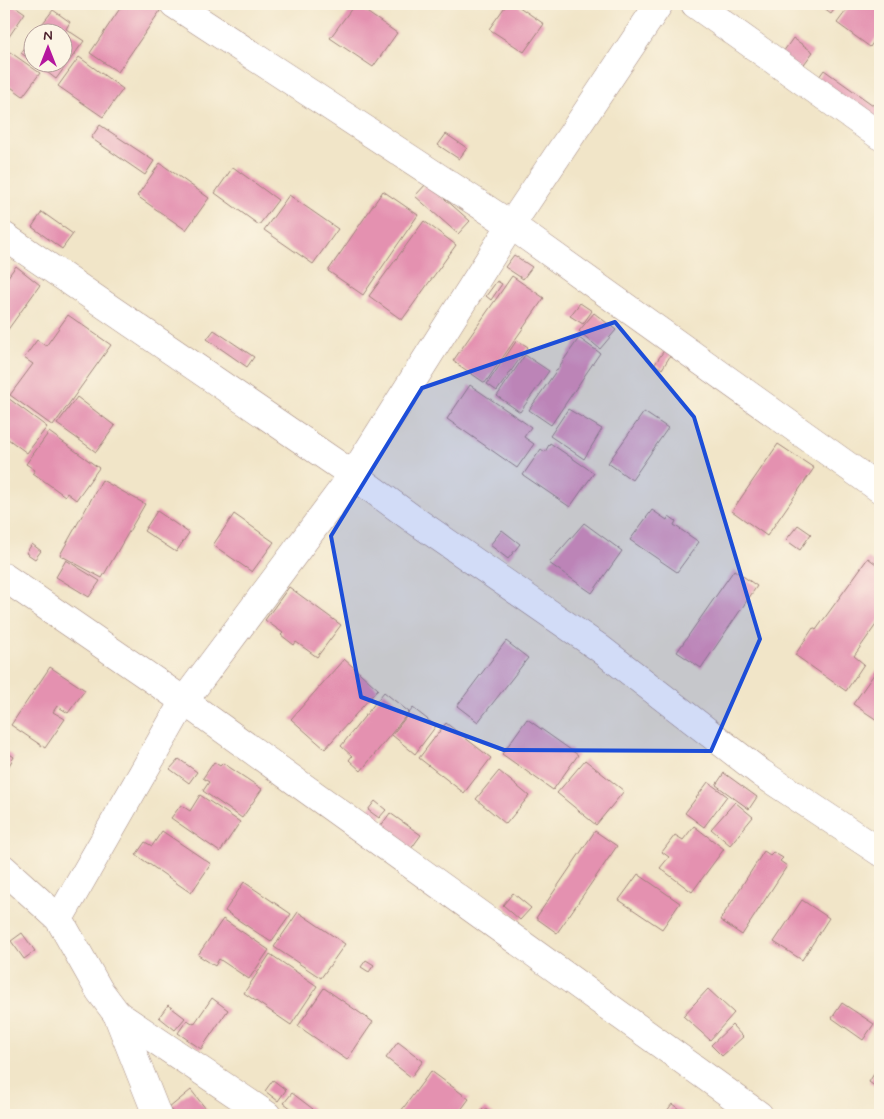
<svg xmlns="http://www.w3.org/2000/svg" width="884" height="1119" font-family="Mynerve,sans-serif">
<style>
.building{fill:#e491b0}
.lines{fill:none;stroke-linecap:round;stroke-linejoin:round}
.minor-casing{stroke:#9e827a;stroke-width:29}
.minor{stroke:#fff;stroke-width:28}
.marked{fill:#1d4ed8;fill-opacity:0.2;stroke:#1d4ed8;stroke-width:4;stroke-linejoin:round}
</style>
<rect width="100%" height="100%" fill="#fcf5e5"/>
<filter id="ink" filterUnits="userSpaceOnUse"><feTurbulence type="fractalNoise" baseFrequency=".02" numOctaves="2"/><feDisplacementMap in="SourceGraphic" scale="10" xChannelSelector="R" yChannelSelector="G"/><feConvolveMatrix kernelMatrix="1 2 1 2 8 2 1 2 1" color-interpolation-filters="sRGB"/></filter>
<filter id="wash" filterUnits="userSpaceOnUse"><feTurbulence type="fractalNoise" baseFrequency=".0096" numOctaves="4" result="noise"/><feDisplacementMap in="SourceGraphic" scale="20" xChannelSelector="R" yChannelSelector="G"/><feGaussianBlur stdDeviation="1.12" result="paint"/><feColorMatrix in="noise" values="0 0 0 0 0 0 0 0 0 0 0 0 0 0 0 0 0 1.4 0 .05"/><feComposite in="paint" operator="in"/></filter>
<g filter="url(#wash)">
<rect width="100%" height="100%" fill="#f1e5c8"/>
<g id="blocks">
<g class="building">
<path d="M4,4H12L25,13L4,44Z"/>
<path d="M123,4H149L160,11L118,72L90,53Z"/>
<path d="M355,4L397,33L373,67L330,38Z"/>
<path d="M507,4H515L544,24L524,52L489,29Z"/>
<path d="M817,4H838L831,14Z"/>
<path d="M851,4H880V32L870,47L837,23Z"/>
<path d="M53,10L70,22L66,29L84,41L56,79L34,62H62V32H36Z"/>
<path d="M32,38V61L21,53Z"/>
<path d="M793,38L813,52L796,75L776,62Z"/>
<path d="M7,50L40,73L23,96L4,82V54Z"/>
<path d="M79,57L123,89L103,117L58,86Z"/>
<path d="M824,70L880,110V131L814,84Z"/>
<path d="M100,125L154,161L145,175L91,138Z"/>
<path d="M446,134L467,148L459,159L438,145Z"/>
<path d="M160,163L209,198L186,230L137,196Z"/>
<path d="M233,167L278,200L259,225L215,193Z"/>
<path d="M427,183L470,221L458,234L415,196Z"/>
<path d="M383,191L418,215L363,295L328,271Z"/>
<path d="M289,195L338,229L313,264L264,230Z"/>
<path d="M42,212L73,234L62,249L32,227Z"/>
<path d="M424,221L456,245L402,320L369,296Z"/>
<path d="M514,255L532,267L523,279L505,267Z"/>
<path d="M16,266L40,285L4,335V282Z"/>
<path d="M512,276L544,298L485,383L453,361Z"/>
<path d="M497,281L502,284L491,300L486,296Z"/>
<path d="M580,303L592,311L583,324L570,316Z"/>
<path d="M594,313L616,330L600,349L579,331Z"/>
<path d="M68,315L111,345L53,426L10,395L33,364L24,358L37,340L46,346Z"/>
<path d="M214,330L254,357L247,367L207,339Z"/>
<path d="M579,338L600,353L551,425L529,410Z"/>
<path d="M517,340L528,347L497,391L487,384Z"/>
<path d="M665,349L672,353L662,369L655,364Z"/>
<path d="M525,355L549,371L520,412L497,396Z"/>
<path d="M470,385L531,427L524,437L534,444L517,468L447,419Z"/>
<path d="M4,395L47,427L27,453L4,436Z"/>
<path d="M77,397L115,426L96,452L57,424Z"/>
<path d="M568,409L602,429L584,459L550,436Z"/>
<path d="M644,412L668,428L632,480L608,463Z"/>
<path d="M49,432L99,468L76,500L67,493L65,496L33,473L35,470L26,464Z"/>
<path d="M550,443L594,473L570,507L523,475L541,449L545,452Z"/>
<path d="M778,444L814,468L767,536L732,511Z"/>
<path d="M102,480L145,504L102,578L60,555Z"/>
<path d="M652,510L667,520L669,516L676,521L674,525L699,542L677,572L630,540Z"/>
<path d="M157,511L189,533L176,552L144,531Z"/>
<path d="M234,514L274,542L252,572L213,545Z"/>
<path d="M584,523L622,551L592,593L549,563Z"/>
<path d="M798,525L811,534L800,550L786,540Z"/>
<path d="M502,530L520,544L508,559L490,545Z"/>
<path d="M32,544L41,551L35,559L26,553Z"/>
<path d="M868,558L880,567V619L854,656L864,664L846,691L795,655L813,628L816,630Z"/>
<path d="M66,560L100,581L89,597L56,577Z"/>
<path d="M734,570L757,586L701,668L677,652Z"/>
<path d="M289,587L341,625L317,657L296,642L294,645L281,635L283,633L265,620Z"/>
<path d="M506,641L528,658L478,722L457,706Z"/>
<path d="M344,659L378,689L325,749L291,719Z"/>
<path d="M50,667L85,690L68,713L57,706L53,712L65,719L45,748L11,725Z"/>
<path d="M877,670L880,672V722L853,704Z"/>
<path d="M384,692L409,712L361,771L349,760L352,756L341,746Z"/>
<path d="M413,708L436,726L415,754L392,735Z"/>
<path d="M527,719L578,755L553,790L502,754Z"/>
<path d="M446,723L491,758L464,793L419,758Z"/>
<path d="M4,750L14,757L4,774Z"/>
<path d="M179,759L197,772L189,783L170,769Z"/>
<path d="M585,760L624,791L596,825L557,793Z"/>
<path d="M214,762L220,766L223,763L262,789L242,818L203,791L209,782L203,778Z"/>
<path d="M499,771L529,796L506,824L476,799Z"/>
<path d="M724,773L757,797L749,809L716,785Z"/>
<path d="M708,782L727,796L704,827L685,813Z"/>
<path d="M200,795L240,822L220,852L171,818L181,805L190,811Z"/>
<path d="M375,801L386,810L379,818L368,810Z"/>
<path d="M735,802L753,817L730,845L711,829Z"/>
<path d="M390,813L421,835L408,853L378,830Z"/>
<path d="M694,826L724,849L692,892L660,868L669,857L662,852L675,835L683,840Z"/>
<path d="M162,831L211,864L191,893L136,855L145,842L152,846Z"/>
<path d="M595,831L617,846L557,933L536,918Z"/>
<path d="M764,851L770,855L773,852L783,858L780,861L787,866L742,935L720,920Z"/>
<path d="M638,874L680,903L662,929L619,900Z"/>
<path d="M244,882L291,914L271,942L225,911Z"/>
<path d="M513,893L531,908L520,920L503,905Z"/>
<path d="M802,900L829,918L802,960L774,942Z"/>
<path d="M298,912L345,944L321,978L274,947Z"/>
<path d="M223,919L269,950L249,979L219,959L215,966L198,955Z"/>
<path d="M22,933L35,951L24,959L11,941Z"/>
<path d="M270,954L317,986L291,1025L244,993Z"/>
<path d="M366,960L374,965L369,972L361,967Z"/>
<path d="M324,988L373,1022L347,1060L298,1026Z"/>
<path d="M708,989L734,1013L710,1040L683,1016Z"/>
<path d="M212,998L228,1010L201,1049L178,1033L187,1020L194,1024Z"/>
<path d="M842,1003L874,1024L863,1040L832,1018Z"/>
<path d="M168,1005L185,1018L175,1030L159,1017Z"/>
<path d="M732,1025L743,1037L722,1056L711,1045Z"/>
<path d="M398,1042L423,1061L411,1077L386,1058Z"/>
<path d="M880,1064V1090L869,1082Z"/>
<path d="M431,1071L469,1099L457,1115H398Z"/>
<path d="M273,1080L286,1090L278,1101L265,1091Z"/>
<path d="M191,1090L210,1114L207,1115H175L169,1108Z"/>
<path d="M292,1093L313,1109L308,1115H300L284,1103Z"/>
<path d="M672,1104L688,1115H664Z"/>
<path d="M484,1108L494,1115H478Z"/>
</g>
</g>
</g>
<g filter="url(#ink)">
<use href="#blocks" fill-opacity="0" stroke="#9e827a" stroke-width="1"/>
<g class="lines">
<defs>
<g id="minor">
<path d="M174,4L511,225L880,489"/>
<path d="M695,4L880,136"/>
<path d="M4,236L353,475L413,519L598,647L761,773L880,852"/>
<path d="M4,577L184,701L759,1115"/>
<path d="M4,869L59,919L99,990L117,1014L267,1115"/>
<path d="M59,919L184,701L353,475L511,225L659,4"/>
<path d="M117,1014L157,1115"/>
</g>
</defs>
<use href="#minor" class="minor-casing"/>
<use href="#minor" class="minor"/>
</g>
</g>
<path class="marked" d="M615,322L694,417L760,639L711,751L504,750L361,697L331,536L422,388Z"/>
<rect width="884" height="1119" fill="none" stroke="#fcf5e5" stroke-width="20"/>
<g transform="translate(48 48)"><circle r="24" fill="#fcf5e5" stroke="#b59f9b"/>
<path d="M0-4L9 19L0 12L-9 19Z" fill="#b5179e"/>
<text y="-8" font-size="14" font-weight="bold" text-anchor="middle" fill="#4a1f2b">N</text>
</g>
</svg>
